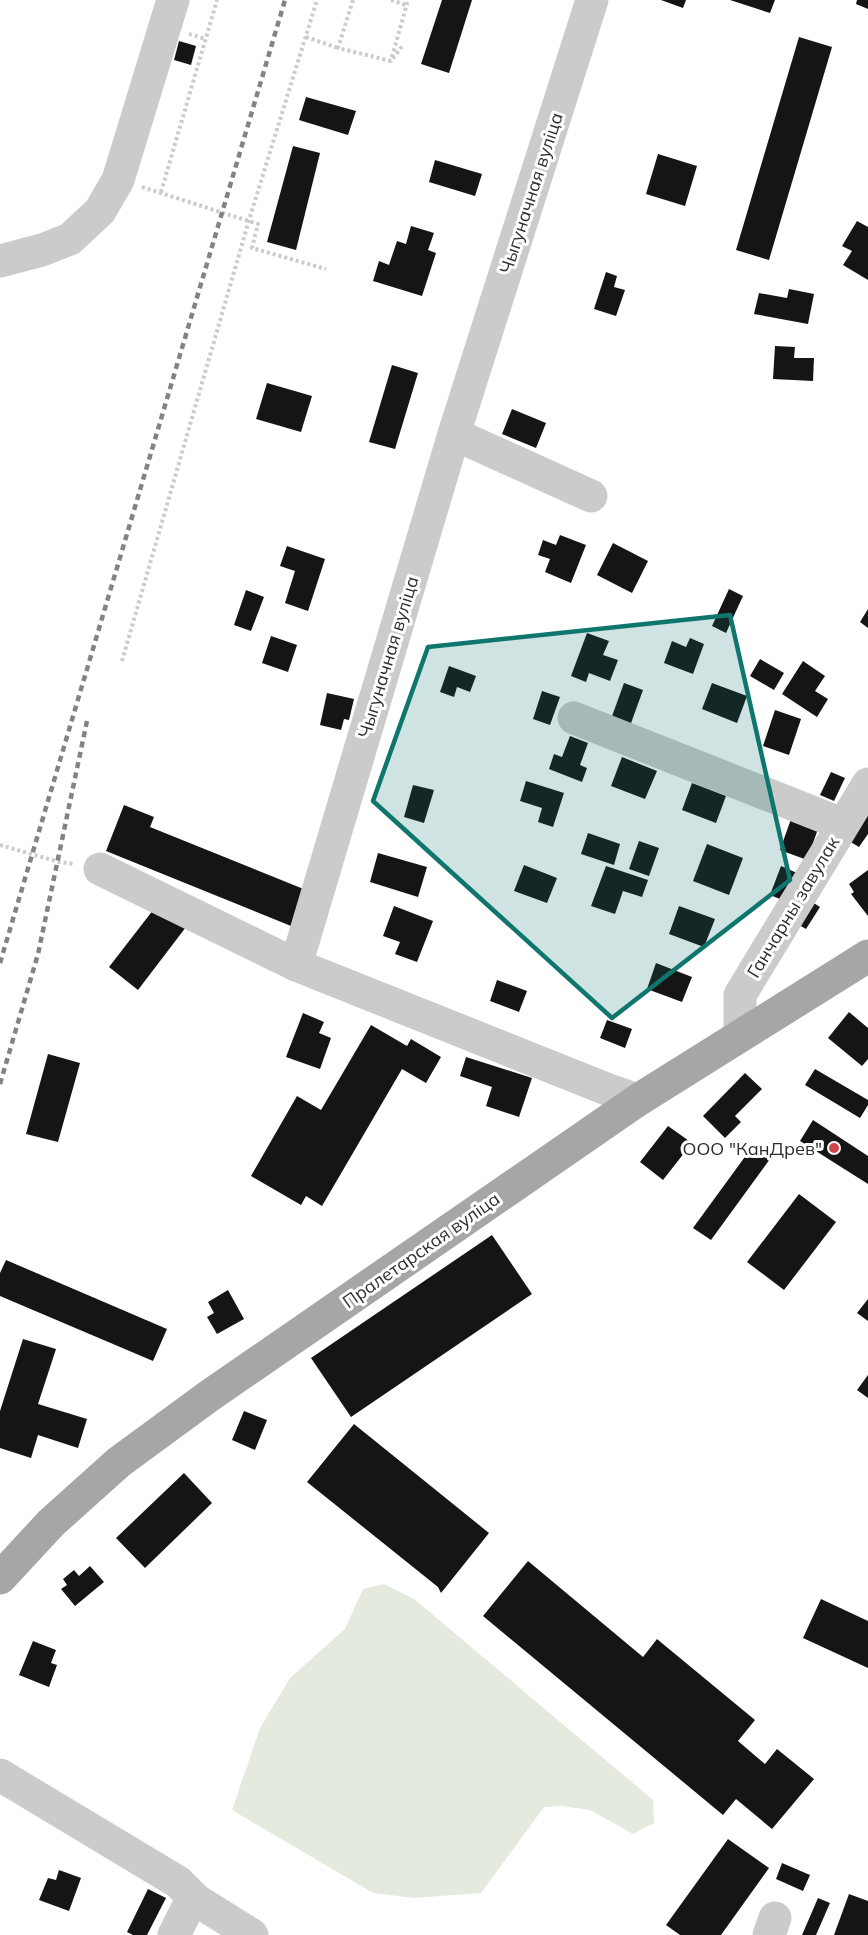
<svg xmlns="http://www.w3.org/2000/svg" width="868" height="1935" font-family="Mulish,sans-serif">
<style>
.green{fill:#e4eadd}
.building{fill:#151515}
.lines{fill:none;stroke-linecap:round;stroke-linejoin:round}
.path{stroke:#cbcbcb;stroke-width:4;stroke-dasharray:3 3;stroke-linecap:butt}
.minor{stroke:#cbcbcb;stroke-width:33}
.major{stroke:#a6a6a6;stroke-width:33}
.rail{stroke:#838383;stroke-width:4.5;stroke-dasharray:6 4.5;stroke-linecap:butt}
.marked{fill:#0f766e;fill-opacity:0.2;stroke:#0f766e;stroke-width:4.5;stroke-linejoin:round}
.poi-dot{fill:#d2434d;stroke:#fff;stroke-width:2}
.labels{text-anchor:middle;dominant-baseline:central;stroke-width:6;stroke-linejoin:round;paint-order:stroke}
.street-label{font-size:18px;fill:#2e2e2e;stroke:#fff}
.poi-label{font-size:18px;fill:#2e2e2e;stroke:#fff;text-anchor:end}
</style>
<rect width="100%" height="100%" fill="#fff"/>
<path class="green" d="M384,1584L414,1599L653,1800L654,1823L633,1834L590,1810L562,1806L544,1807L481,1893L414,1898L373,1893L232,1810L260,1728L290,1678L345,1629L363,1589Z"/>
<g class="building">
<path d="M442,0H472L449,73L421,64Z"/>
<path d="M661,0H686L683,8Z"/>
<path d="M730,0H775L770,13Z"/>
<path d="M857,0H868V9L856,4Z"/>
<path d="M799,37L832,47L769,260L736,250Z"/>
<path d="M179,41L196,46L191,65L174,60Z"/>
<path d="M306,97L356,111L348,135L299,120Z"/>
<path d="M293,146L320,153L296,250L267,242Z"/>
<path d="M658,154L697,166L685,206L646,194Z"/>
<path d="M435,160L482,174L475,196L429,182Z"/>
<path d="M857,221L868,227V280L843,265L852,251L842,246Z"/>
<path d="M411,226L434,233L428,250L436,253L422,296L373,281L379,261L389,265L397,241L406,244Z"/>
<path d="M606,272L617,276L614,287L625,290L616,316L594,309Z"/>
<path d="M789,289L814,294L808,324L754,314L759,293L787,298Z"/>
<path d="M775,346L795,347L794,358H814L813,381L773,379Z"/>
<path d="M392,365L418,373L395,449L369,442Z"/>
<path d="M267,383L312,396L301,432L256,419Z"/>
<path d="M512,409L546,423L536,448L502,434Z"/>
<path d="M560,535L586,545L571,583L545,572L550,559L538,555L543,540L556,545Z"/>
<path d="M613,543L648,561L632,593L597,575Z"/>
<path d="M287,546L325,559L308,611L285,603L295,571L280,566Z"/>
<path d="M729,589L743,596L726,633L712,626Z"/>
<path d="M246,590L264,597L251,631L234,625Z"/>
<path d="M868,609V628L860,622Z"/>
<path d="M587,633L609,641L603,655L618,660L610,681L589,673L586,682L571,676Z"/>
<path d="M271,636L297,645L288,672L262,663Z"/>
<path d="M690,638L704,644L693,674L664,663L672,641L686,647Z"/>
<path d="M760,659L784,673L774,690L750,676Z"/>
<path d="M803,661L825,676L815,691L828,699L817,717L782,694Z"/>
<path d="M449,666L476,676L470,692L457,687L454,697L440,692Z"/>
<path d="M624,683L643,690L630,726L611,719Z"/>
<path d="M712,683L747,696L737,723L702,709Z"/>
<path d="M542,691L560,697L550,725L533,719Z"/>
<path d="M327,693L354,699L349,720L344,719L341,730L320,725Z"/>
<path d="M775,710L801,719L789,755L763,746Z"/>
<path d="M570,736L588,743L580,765L587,768L582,782L549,769L554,754L562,757Z"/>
<path d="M622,757L657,771L645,799L611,786Z"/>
<path d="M831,772L845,778L834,801L820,795Z"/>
<path d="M526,781L564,793L553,827L538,822L542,808L520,801Z"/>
<path d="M692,783L726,796L716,823L682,810Z"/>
<path d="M413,785L434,790L424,823L404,817Z"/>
<path d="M868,802V834L859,847L844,838Z"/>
<path d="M124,805L154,817L150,827L306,890L291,926L106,851Z"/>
<path d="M791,819L818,829L807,860L780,850Z"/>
<path d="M588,833L620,844L614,865L581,854Z"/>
<path d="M639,841L659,848L649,876L629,869Z"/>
<path d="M707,844L743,858L729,895L693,881Z"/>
<path d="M378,853L427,867L418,897L370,882Z"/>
<path d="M524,865L557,878L547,903L514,891Z"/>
<path d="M606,866L648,880L642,897L623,891L615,914L591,906Z"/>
<path d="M781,866L797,873L785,901L770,895Z"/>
<path d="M868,870V916L851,894L854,892L849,884Z"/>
<path d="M806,898L820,907L806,929L792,921Z"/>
<path d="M157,905L186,927L138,990L109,967Z"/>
<path d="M394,906L433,921L417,962L395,954L400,942L383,936Z"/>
<path d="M679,906L715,919L704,947L669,934Z"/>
<path d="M656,963L692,977L682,1002L647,989Z"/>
<path d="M497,980L527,991L519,1012L490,1001Z"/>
<path d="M849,1012L868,1028V1059L862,1066L828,1038Z"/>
<path d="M303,1013L324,1022L319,1033L331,1038L320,1069L286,1057Z"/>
<path d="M607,1020L632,1029L625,1048L600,1038Z"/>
<path d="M371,1025L407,1046L411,1039L441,1057L426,1083L402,1069L322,1206L306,1196L301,1205L251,1176L297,1096L321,1110Z"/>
<path d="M48,1054L80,1063L58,1142L26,1134Z"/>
<path d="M466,1057L532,1078L519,1117L486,1106L492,1087L460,1076Z"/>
<path d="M815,1069L868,1100V1105L860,1118L805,1085Z"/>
<path d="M745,1073L762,1089L735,1116L741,1122L725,1138L703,1116Z"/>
<path d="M813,1120L868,1156V1184L800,1141Z"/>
<path d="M668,1126L692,1143L663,1180L640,1162Z"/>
<path d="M755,1143L773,1155L711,1240L693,1228Z"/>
<path d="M799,1194L836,1222L784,1290L747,1262Z"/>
<path d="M492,1235L532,1294L351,1417L311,1358Z"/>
<path d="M6,1260L167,1329L153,1361L0,1296V1273Z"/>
<path d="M228,1290L244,1319L217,1334L207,1317L214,1313L208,1302Z"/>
<path d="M868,1299V1321L857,1313Z"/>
<path d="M23,1339L56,1349L38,1404L87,1419L78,1448L38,1435L31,1458L0,1448V1411Z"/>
<path d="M868,1375V1398L857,1390Z"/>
<path d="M244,1411L267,1420L255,1450L232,1440Z"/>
<path d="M354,1424L489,1533L441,1593L438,1587L307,1482Z"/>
<path d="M184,1473L212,1503L145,1568L116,1538Z"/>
<path d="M528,1561L643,1657L657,1639L755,1720L738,1741L765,1764L777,1749L814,1779L772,1829L736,1799L723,1815L483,1616Z"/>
<path d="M90,1566L104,1582L75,1606L61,1589L67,1585L63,1579L74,1570L79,1576Z"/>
<path d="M821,1599L868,1621V1668L803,1638Z"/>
<path d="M33,1641L56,1650L51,1663L57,1665L49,1687L19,1675Z"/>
<path d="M728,1839L769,1868L721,1935H680L666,1925Z"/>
<path d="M782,1863L810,1875L803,1891L776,1879Z"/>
<path d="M59,1870L81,1878L69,1911L39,1900L48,1878L56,1880Z"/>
<path d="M148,1889L166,1898L147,1935H133L127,1932Z"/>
<path d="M849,1894L868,1901V1935H834Z"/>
<path d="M818,1898L830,1903L816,1935H802Z"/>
</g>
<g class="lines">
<g class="path">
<path d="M353,0L338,48L391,61L403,45"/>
<path d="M391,0L406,5"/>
<path d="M189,34L206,39"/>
<path d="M306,37L338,48"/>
<path d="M392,57L408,0"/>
<path d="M142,187L258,224L252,248L326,269"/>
<path d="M161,192L217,0"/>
<path d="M122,661L249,220L317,0"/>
<path d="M0,845L59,862L75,864"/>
</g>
<g class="minor">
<path d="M592,0L454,434L296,965L609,1090L638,1100"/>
<path d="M0,261L42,250L70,239L100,211L118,180L173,0"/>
<path d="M454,434L591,496"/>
<path d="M574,718L842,824"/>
<path d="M100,869L296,965"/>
<path d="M740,1036V995L868,784"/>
<path d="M0,1775L178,1882L196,1900L252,1935"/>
<path d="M174,1935L193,1897"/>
<path d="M769,1935L775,1918"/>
</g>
<path class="major" d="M0,1578L51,1523L119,1462L209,1396L638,1100L868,956"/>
<g class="rail">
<path d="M0,963L285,0"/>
<path d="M0,1084L38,954L87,721"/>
</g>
</g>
<path class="marked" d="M730,615L790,880L612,1018L373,801L428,647Z"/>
<circle class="poi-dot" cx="834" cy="1148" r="6"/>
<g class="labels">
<g class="street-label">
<text transform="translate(531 193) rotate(-72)">Чыгуначная вуліца</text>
<text transform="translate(388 657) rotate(-73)">Чыгуначная вуліца</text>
<text transform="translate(793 907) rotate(-59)">Ганчарны завулак</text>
<text transform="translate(421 1250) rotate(-35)">Пралетарская вуліца</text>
</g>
<g class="poi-label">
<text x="822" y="1148">ООО "КанДрев"</text>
</g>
</g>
</svg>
